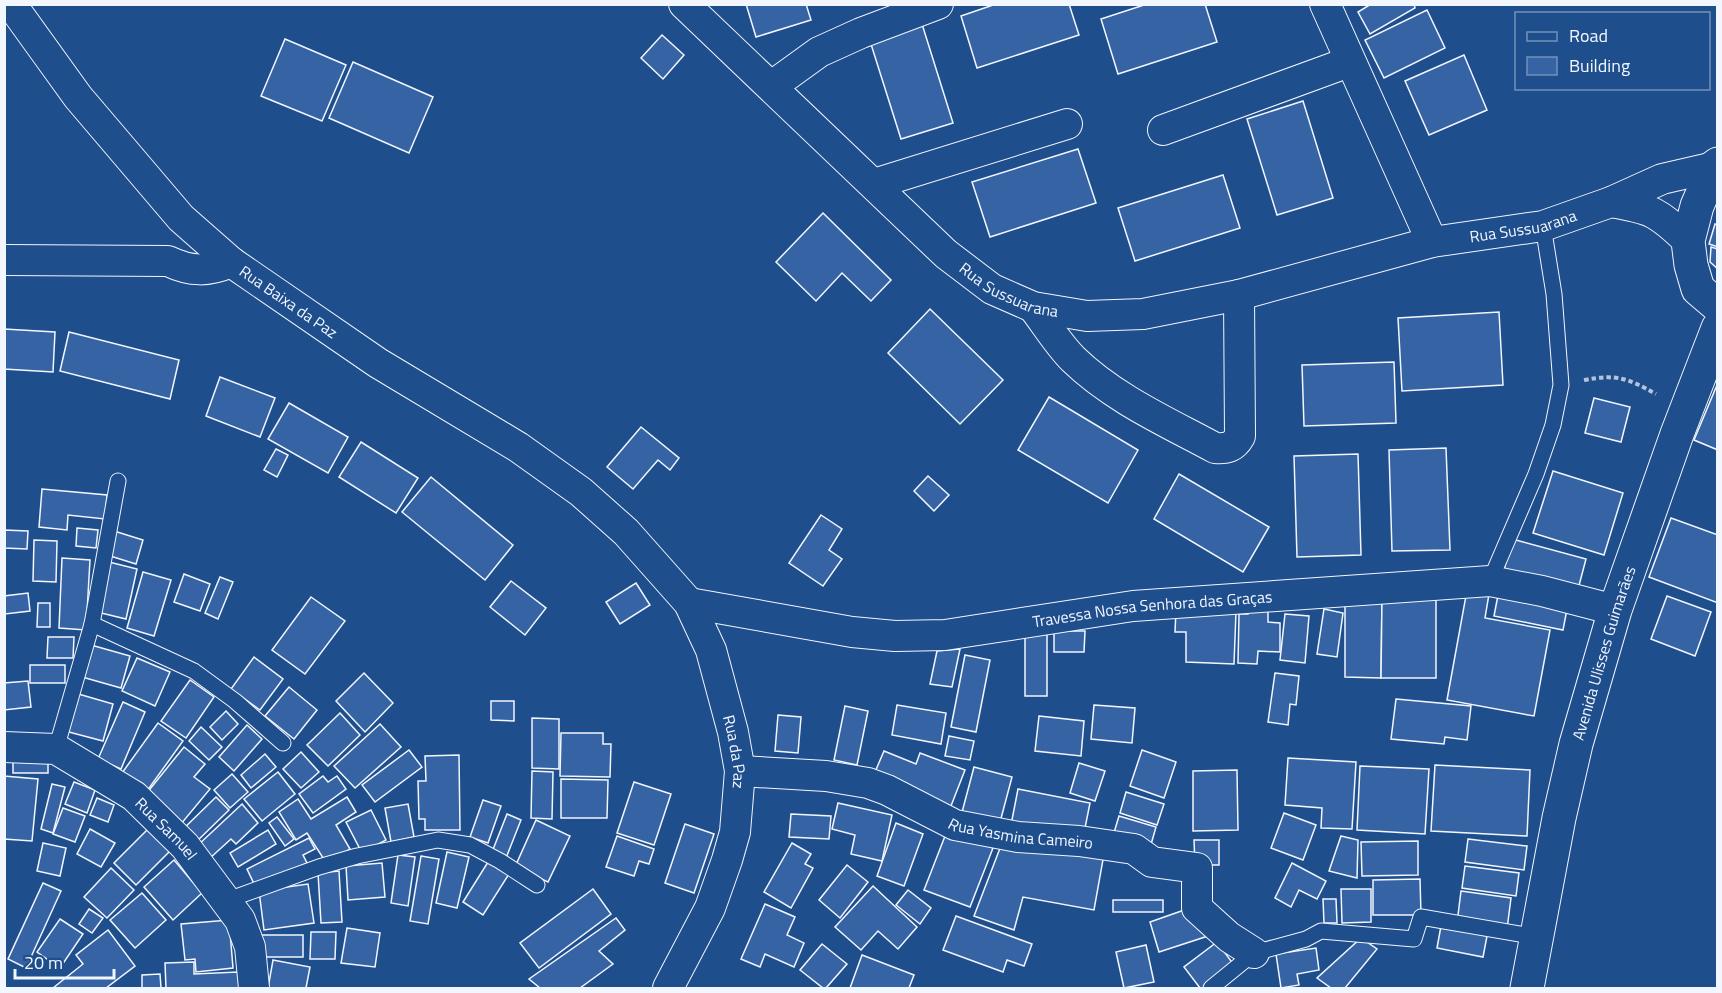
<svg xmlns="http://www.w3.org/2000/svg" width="1722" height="993" font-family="'Titillium Web',sans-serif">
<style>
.building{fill:#3563a3;stroke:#f2f6ff;stroke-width:1.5}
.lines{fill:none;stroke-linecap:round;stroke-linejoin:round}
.service-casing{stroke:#f2f6ff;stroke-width:17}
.minor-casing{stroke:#f2f6ff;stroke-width:32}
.secondary-casing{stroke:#f2f6ff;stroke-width:35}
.path{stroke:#b3c4dc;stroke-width:4;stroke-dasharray:4.5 3;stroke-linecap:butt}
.service{stroke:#1f4e8c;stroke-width:15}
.minor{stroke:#1f4e8c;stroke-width:30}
.secondary{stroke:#1f4e8c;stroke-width:33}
.labels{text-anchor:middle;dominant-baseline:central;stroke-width:4.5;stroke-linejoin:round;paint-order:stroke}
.street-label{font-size:16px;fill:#f2f6ff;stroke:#1f4e8c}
</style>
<rect width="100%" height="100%" fill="#1f4e8c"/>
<g class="building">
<path d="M746,4H806L811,20L756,37Z"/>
<path d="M996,4H1069L1079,35L977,68L961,16Z"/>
<path d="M1147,4H1205L1217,42L1118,74L1101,19Z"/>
<path d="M1371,4H1414L1415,8L1370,34L1358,12Z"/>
<path d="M1427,10L1445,48L1384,78L1365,40Z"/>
<path d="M922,24L953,123L901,139L870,41Z"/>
<path d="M662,35L684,55L663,79L641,58Z"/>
<path d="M285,39L346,65L322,121L261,96Z"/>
<path d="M1464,55L1487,110L1429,135L1405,81Z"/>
<path d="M353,62L433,97L409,153L329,118Z"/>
<path d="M1303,101L1333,198L1277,215L1247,119Z"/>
<path d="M1078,149L1096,203L990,237L972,182Z"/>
<path d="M1223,175L1240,228L1135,261L1118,208Z"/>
<path d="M823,213L891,280L871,301L842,273L816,301L776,262Z"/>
<path d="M1715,224L1718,225V247L1709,244Z"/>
<path d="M1711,247L1718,249V269L1710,262Z"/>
<path d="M930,309L1003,380L960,424L888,353Z"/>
<path d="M1499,312L1503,385L1402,391L1398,318Z"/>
<path d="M4,329L55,332L53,372L4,369Z"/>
<path d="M69,332L179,360L170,399L60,371Z"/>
<path d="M1394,362L1396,423L1304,426L1302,365Z"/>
<path d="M220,377L275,398L260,437L206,416Z"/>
<path d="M1717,385H1718V450L1694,440Z"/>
<path d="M1049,397L1138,450L1108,503L1018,450Z"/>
<path d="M1594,398L1630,407L1621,442L1585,433Z"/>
<path d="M289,403L348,437L328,473L268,439Z"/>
<path d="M641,427L679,458L670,470L658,460L633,489L607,467Z"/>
<path d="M361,442L418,478L396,513L339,477Z"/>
<path d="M1446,448L1450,550L1392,551L1389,450Z"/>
<path d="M276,449L288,455L277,477L264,470Z"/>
<path d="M1358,454L1361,555L1297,557L1294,456Z"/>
<path d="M1553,471L1623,493L1604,555L1533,533Z"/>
<path d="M1179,474L1269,527L1243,572L1154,519Z"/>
<path d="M928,476L949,495L934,511L914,491Z"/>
<path d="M431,477L513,545L485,580L402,512Z"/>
<path d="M42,489L107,495L105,519L68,515L67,530L39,527Z"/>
<path d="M821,515L842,529L829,550L842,559L823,586L789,563Z"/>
<path d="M1671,518L1718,535V603L1649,577Z"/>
<path d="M77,528L98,530L96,548L76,546Z"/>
<path d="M4,530L28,531L27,549L4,548Z"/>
<path d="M114,531L143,540L136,564L107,555Z"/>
<path d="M1512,539L1586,559L1577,593L1503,574Z"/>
<path d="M34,540L57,541L56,582L33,581Z"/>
<path d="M62,558L90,560L86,630L59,628Z"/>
<path d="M109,562L137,569L126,619L97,612Z"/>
<path d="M143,572L171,580L154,636L127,628Z"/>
<path d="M184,574L210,584L200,611L174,602Z"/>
<path d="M220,577L233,582L218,619L205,613Z"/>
<path d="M511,581L546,608L525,635L490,607Z"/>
<path d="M636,583L650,605L620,624L606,602Z"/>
<path d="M1467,590L1489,594L1485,618L1550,630L1534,716L1447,700Z"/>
<path d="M1499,590L1568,604L1563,630L1494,616Z"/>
<path d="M28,593L30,611L5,614L4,596Z"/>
<path d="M1345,596H1382L1381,678L1345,677Z"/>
<path d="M1382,596H1436V678H1381Z"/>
<path d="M1667,596L1711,612L1695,656L1651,639Z"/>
<path d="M311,597L345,621L305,674L272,650Z"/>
<path d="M38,603H50V627H37Z"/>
<path d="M1249,607H1268V622L1280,623V652L1258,651L1257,664L1238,663L1239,614H1248Z"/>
<path d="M1324,609L1343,613L1337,657L1317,654Z"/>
<path d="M1176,610L1236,612L1234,664L1186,662V632H1175Z"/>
<path d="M1285,614L1309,616L1305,663L1280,660Z"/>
<rect x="1025" y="627" width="22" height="69"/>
<path d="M1054,631H1085L1084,652H1054Z"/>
<path d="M48,637H74L73,658H47Z"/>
<path d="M91,645L130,656L121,688L82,677Z"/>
<path d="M960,649L952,687L930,684L937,651Z"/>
<path d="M965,655L990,660L976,732L951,727Z"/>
<path d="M254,657L283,679L260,710L231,689Z"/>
<path d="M137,658L170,672L155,706L122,691Z"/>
<rect x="30" y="665" width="35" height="18"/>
<path d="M364,673L393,703L365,732L336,701Z"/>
<path d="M1275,673L1299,676L1296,705L1290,704L1288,725L1268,722Z"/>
<path d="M190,680L214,697L186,738L161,721Z"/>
<path d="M28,681L31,707L4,710V683Z"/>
<path d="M289,687L317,710L294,739L265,716Z"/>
<path d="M75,693L113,704L103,741L65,731Z"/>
<path d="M1396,699L1471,706L1467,740L1445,737L1444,744L1391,739Z"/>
<path d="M491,701H514V721L491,720Z"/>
<path d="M123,702L145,712L121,769L98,759Z"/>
<path d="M897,705L946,713L941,744L892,735Z"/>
<path d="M1094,705L1135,708L1132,743L1091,739Z"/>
<path d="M845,706L868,711L857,765L834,760Z"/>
<path d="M226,711L238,724L222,740L210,727Z"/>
<path d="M340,713L360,735L328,766L307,745Z"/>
<path d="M778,715L801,717L798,753L775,751Z"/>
<path d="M1039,716L1084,721L1081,756L1035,751Z"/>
<path d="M532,718L559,719V769L532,768Z"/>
<path d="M158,723L183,741L147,791L122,773Z"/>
<path d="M380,724L401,747L355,788L334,766Z"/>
<path d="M247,725L262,739L234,771L219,757Z"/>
<path d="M201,727L222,747L209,760L189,741Z"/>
<path d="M561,733H603V744H611L610,777L560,776Z"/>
<path d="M949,736L974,741L970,760L945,756Z"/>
<path d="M184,747L205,764L194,777L210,789L181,824L146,794Z"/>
<path d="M409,750L422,767L375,802L362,785Z"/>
<path d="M1142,750L1176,762L1164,798L1130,786Z"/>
<path d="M884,751L916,764L920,753L965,770L949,811L872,779Z"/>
<path d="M301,752L319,772L301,788L283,769Z"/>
<path d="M265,754L276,767L251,788L241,775Z"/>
<path d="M459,755L460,830H425V819H419L418,781H426L425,756Z"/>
<path d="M1288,758L1356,762L1352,829L1321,828L1322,808L1285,805Z"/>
<path d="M48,761V773H13V762Z"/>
<path d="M1079,763L1105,771L1095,801L1070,793Z"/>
<path d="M1435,765L1530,770L1527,836L1431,831Z"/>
<path d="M1360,766L1429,769L1425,834L1357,830Z"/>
<path d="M974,767L1012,777L999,826L961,816Z"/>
<path d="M1237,770L1238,830L1193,831V771Z"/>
<path d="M532,771L553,772L552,819L531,818Z"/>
<path d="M278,772L295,794L262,821L244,799Z"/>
<path d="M232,774L248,792L230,808L214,790Z"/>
<path d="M4,776L38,779L32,841L4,839Z"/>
<path d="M323,776L328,782L337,776L346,789L313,813L299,794Z"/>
<path d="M561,779L608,780L607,818H561Z"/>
<path d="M74,782L95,790L87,813L65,804Z"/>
<path d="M634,782L671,794L654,845L617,833Z"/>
<path d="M52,784L65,787L53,833L41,829Z"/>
<path d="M1018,789L1090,803L1083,838L1011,825Z"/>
<path d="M1126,792L1164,804L1157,825L1120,813Z"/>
<path d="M216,797L229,810L192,846L179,833Z"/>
<path d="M347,797L356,812L336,825L350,849L327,864L307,833L296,840L279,812L298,799L311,819Z"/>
<path d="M97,798L114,805L108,822L90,815Z"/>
<path d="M483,800L501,806L488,843L470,837Z"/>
<path d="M838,803L892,815L882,861L851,854L855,835L832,829Z"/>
<path d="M242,804L258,823L236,844L231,839L209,859L197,846Z"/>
<path d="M408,804L414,837L391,842L385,808Z"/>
<path d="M63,808L85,816L75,842L53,834Z"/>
<path d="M371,810L386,840L362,853L346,822Z"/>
<path d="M1284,813L1316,825L1303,860L1271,848Z"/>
<path d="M507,814L521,820L506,858L492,852Z"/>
<path d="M791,814L831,816L829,839L789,837Z"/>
<path d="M1119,816L1156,827L1150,848L1113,836Z"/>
<path d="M277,817L294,839L285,846L269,823Z"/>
<path d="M536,820L570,836L548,882L515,867Z"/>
<path d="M896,823L923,834L904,886L877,876Z"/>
<path d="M685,824L714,834L694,893L665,883Z"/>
<path d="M90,829L115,843L101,867L77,854Z"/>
<path d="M148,829L170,851L136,885L114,863Z"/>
<path d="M268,830L276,844L238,867L230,853Z"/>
<path d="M947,831L993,848L970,907L924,890Z"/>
<path d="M617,836L654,849L649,864L639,861L634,876L606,867Z"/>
<path d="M1341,836L1358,840L1357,878L1329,871Z"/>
<path d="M309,838L315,849L303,855L307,863L256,888L247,869Z"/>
<path d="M1468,839L1527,846L1524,870L1465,862Z"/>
<path d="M1194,840H1219V865H1195Z"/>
<path d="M1418,841V875L1362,876L1361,842Z"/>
<path d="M43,843L66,848L60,876L37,871Z"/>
<path d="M792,843L811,854L805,864L813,868L791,908L764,892Z"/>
<path d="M1002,843L1104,854L1094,910L1023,897L1014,930L974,916Z"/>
<path d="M447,852L469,857L457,908L436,903Z"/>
<path d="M398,855L415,857L408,906L391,903Z"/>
<path d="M421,856L439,859L428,924L410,921Z"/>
<path d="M174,860L202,893L173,920L144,887Z"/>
<path d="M488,862L509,874L483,915L463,902Z"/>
<path d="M382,863L385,897L348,900L346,866Z"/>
<path d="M1292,863L1326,881L1317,899L1299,890L1291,907L1275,898Z"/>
<path d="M847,865L868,882L840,918L819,900Z"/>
<path d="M1465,866L1519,873L1516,896L1462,888Z"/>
<path d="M111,868L134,890L107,918L84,897Z"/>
<path d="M339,871L342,922L321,923L318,873Z"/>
<path d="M1420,879L1421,915H1373V880Z"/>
<path d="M43,883L61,891L26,968L8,959Z"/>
<path d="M308,884L314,923L264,930L259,891Z"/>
<path d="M873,886L917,927L898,949L878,931L861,950L835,927Z"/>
<path d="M593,889L611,914L539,968L520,943Z"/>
<path d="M1341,889H1371V922L1342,923Z"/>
<path d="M908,890L931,908L920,924L896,905Z"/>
<path d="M1461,891L1511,898L1507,929L1457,923Z"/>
<path d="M142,893L166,920L135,948L110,920Z"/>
<path d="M1323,899H1336L1337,923H1324Z"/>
<rect x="1113" y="900" width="50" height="12"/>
<path d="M765,904L795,917L787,935L804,943L794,967L765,954L760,967L741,959Z"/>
<path d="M1190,908L1208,936L1159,952L1150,922Z"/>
<path d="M89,909L103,918L92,933L79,924Z"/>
<path d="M956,916L1032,944L1024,966L1007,960L1003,972L943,950Z"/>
<path d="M616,918L625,930L599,951L613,964L580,988H540L529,979Z"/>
<path d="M60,919L83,934L60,968L37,952Z"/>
<path d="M229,920L233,968L196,972L195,959L185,960L181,924Z"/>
<path d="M1441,926L1487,936L1483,957L1437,948Z"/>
<path d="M347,928L380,933L375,967L341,963Z"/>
<path d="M108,930L135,966L106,988H53L83,964L76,955Z"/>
<path d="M311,932H336L335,959H310Z"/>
<rect x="260" y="935" width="43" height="22"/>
<path d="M1361,938L1377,949L1345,988H1331L1317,978Z"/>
<path d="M1217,942L1234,965L1204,988H1200L1184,967Z"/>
<path d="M822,944L847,964L826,988H823L800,970Z"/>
<path d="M1146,945L1154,982L1124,988L1116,952Z"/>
<path d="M1316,948L1319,970L1297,974L1299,985L1281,988L1276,954Z"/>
<path d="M862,955L914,975L909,988H850Z"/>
<path d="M273,960L310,967L306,988H268Z"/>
<path d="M194,962V974L238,972L239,988H166L165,963Z"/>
<path d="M160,974L161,988H142V975Z"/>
</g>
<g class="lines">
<defs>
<g id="service">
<path d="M1490,581L1536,474L1553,425L1561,385L1554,294L1543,226"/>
<path d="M92,624L194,671L235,701L283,743"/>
<path d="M56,749L92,624L118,481"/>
<path d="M225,901L319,867L357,856L438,840L470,845L500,861L537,885"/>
<path d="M1211,988L1254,953L1306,939L1321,931L1414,939L1421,917L1537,937"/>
</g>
<g id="minor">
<path id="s1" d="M11,4L78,97L181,218L231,262L378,363L518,447L581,492L626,532L689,603L711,650L733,732L740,771L735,832L727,860L710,908L668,988"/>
<path id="s2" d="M684,4L946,254L992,289L1033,307L1087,316L1143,314L1239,295L1432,242L1543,226L1611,202L1662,179L1714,167"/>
<path d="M1325,4L1432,242"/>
<path d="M772,86L819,52L861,33L938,4"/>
<path d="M1163,130L1349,62"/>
<path d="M874,184L1067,124"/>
<path d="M1611,202C1652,209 1658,212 1688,241"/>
<path d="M4,260L168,261C191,272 208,272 231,262"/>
<path d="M1033,307C1046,324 1058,344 1073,359C1113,398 1167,422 1215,448C1227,449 1234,447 1240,436L1239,295"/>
<path id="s3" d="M689,603L852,632L895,636L945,635L1133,606L1490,581L1542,591L1615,610"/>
<path id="s4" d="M4,747L56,749L134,796L185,846L240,920L250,947L254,988"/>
<path id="s5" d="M740,771L826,776L868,783L887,790L955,825L1018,837L1079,841L1134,849L1152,862L1197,868V908L1229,937L1254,953"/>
</g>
<g id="secondary">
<path d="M1718,164L1714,167L1697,206L1688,241L1691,265L1698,289L1718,306"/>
<path id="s6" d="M1527,988L1559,818L1576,744L1615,610L1677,434L1718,328"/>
</g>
</defs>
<use href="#service" class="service-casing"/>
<use href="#minor" class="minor-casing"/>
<use href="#secondary" class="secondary-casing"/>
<path class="path" d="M1584,380C1617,374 1627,378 1656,394"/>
<use href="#service" class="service"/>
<use href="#minor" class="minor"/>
<use href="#secondary" class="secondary"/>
</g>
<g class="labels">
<g class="street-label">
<text stroke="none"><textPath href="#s2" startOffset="966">Rua Sussuarana</textPath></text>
<text stroke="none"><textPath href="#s2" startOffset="436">Rua Sussuarana</textPath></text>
<text stroke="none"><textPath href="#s1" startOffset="410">Rua Baixa da Paz</textPath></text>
<text stroke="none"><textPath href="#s3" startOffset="468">Travessa Nossa Senhora das Graças</textPath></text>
<text stroke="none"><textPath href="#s6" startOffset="344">Avenida Ulisses Guimarães</textPath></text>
<text stroke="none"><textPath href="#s1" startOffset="1071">Rua da Paz</textPath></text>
<text stroke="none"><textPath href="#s4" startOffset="189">Rua Samuel</textPath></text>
<text stroke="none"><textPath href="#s5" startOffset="292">Rua Yasmina Cameiro</textPath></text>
</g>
</g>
<rect width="1722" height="993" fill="none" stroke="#f2f6ff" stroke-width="12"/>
<rect x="1515" y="12" width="195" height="78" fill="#1f4e8c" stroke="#7391ba" stroke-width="1.5"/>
<rect x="1527" y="32" width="30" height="9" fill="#1f4e8c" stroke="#7391ba" stroke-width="1.5"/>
<text x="1569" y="42" font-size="18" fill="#f2f6ff">Road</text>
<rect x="1527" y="57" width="30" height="18" fill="#3563a3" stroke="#7391ba" stroke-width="1.5"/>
<text x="1569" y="72" font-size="18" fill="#f2f6ff">Building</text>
<path d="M15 969v9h99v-9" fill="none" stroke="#f2f6ff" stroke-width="3"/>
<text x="24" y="969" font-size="18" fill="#f2f6ff" stroke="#1f4e8c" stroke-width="4.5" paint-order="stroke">20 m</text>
</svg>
